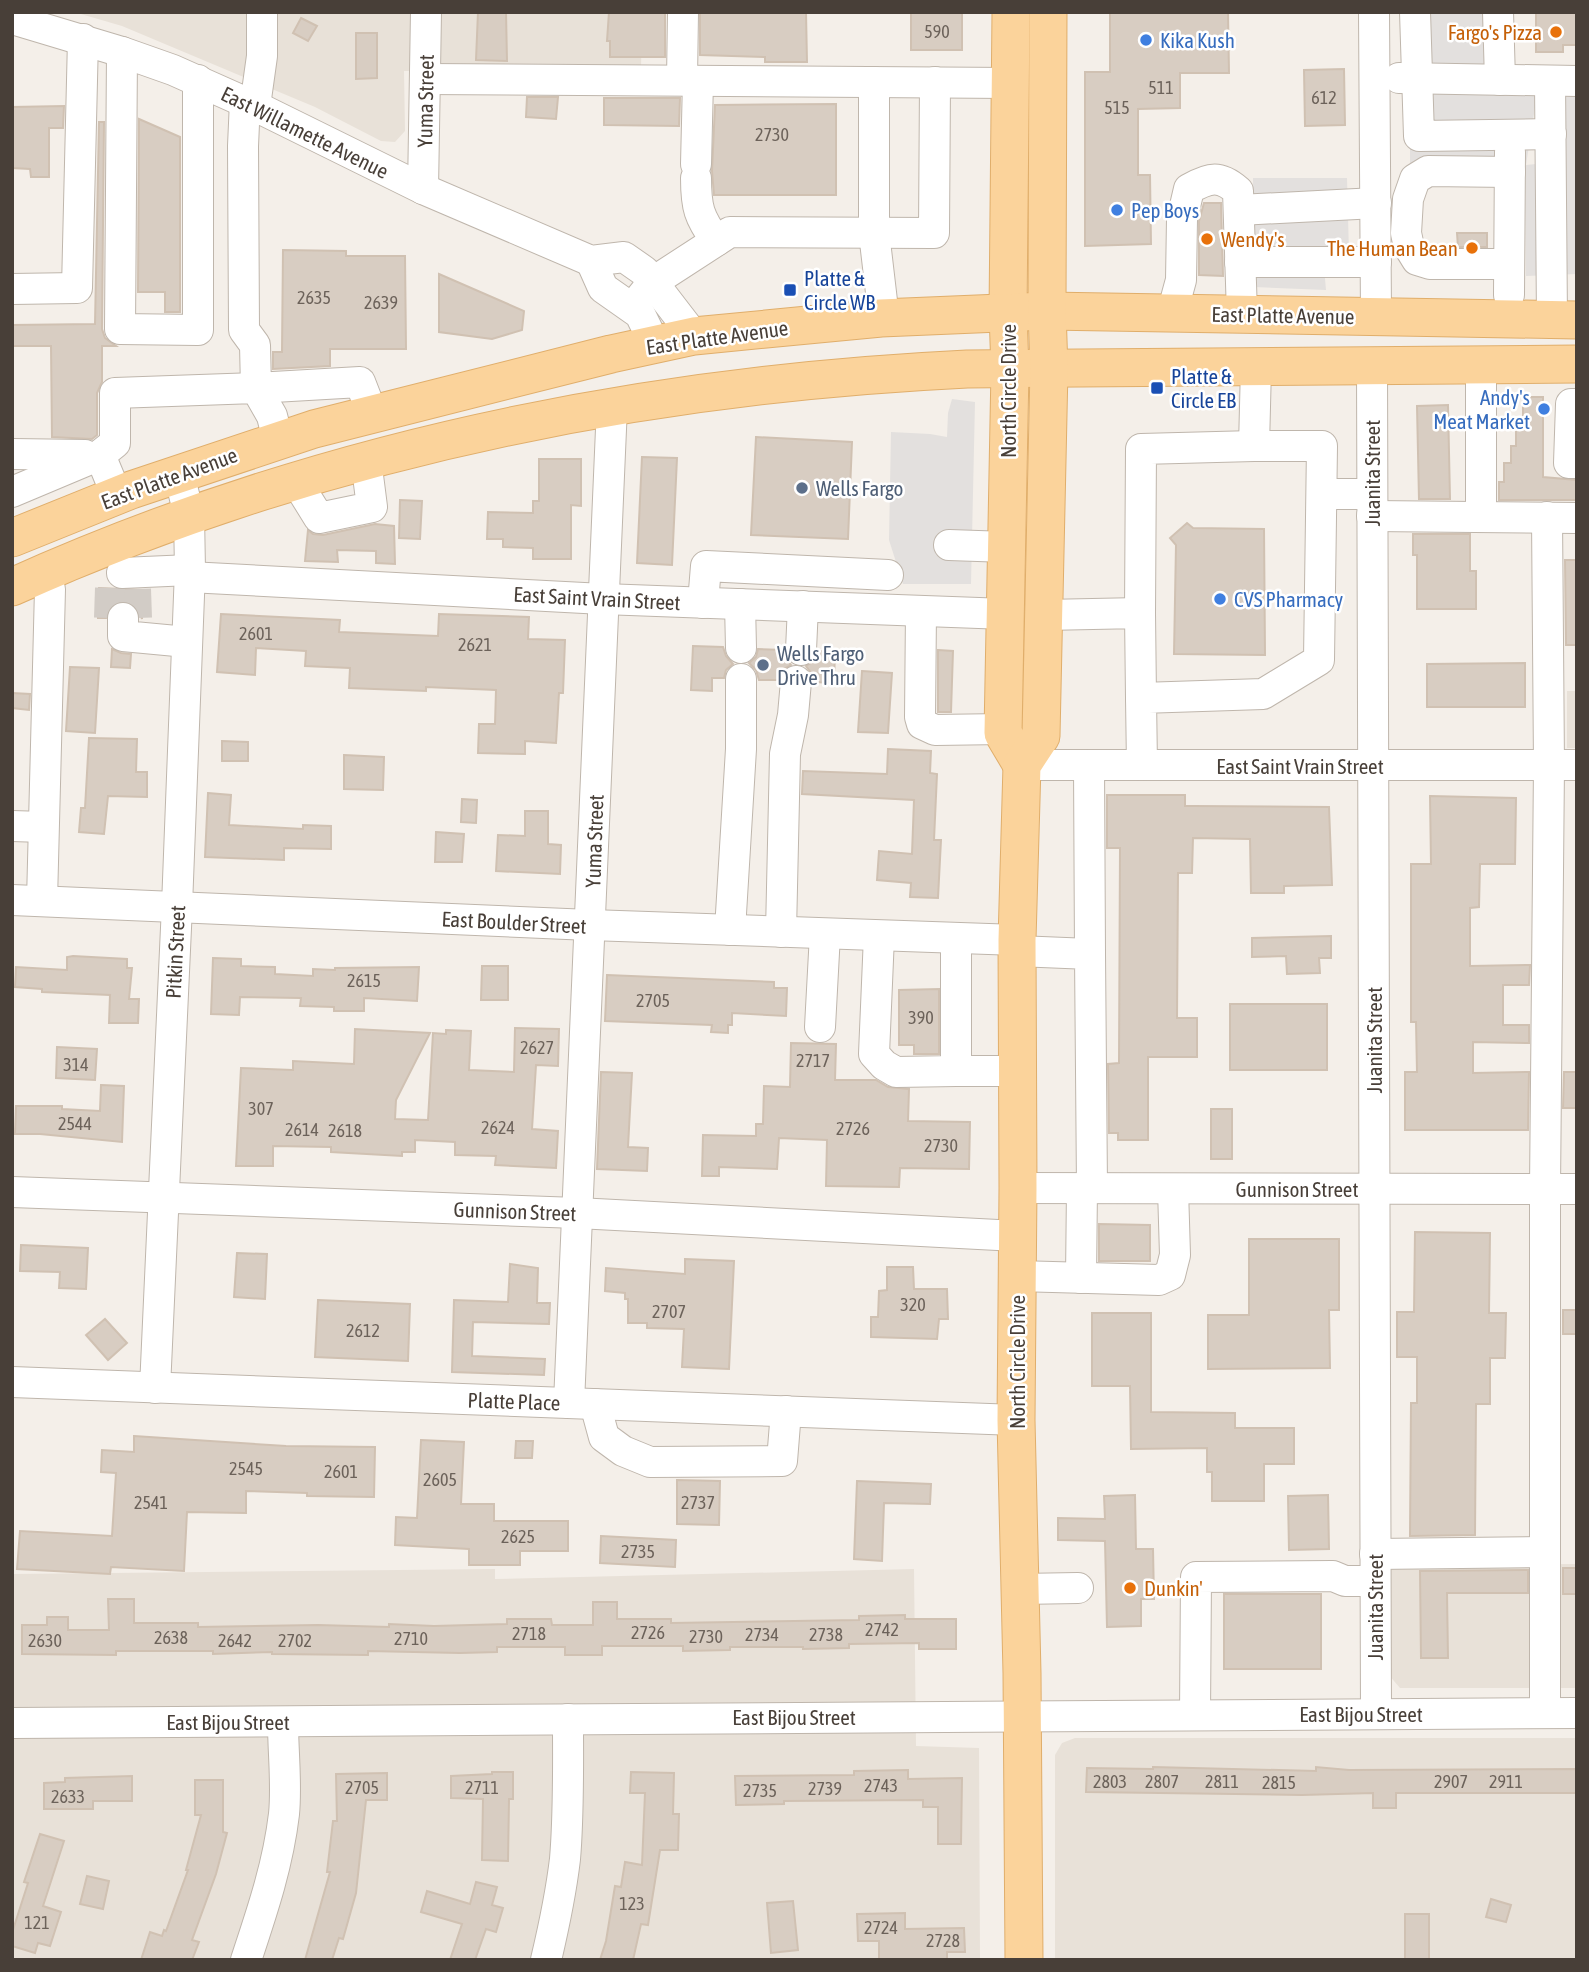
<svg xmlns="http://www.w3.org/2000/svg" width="1589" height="1972" font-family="'Asap Condensed',sans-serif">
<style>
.residential{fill:#e8e1d8}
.parking{fill:#e3e0de}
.building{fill:#d8cdc2;stroke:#d0c1b2;stroke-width:2}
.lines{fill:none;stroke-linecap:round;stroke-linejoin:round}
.minor-tunnel{stroke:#d2ccc6;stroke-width:30;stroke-dasharray:30 15;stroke-linecap:butt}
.minor-casing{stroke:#bfb6ac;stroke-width:32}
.major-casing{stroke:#e0ae6b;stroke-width:39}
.minor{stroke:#fff;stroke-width:30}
.major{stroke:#fbd39b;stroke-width:37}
.food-dot{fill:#e8710a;stroke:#fff;stroke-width:2.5}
.shop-dot{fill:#3f7fe0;stroke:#fff;stroke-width:2.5}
.transit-dot{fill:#1a4fb4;stroke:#fff;stroke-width:2.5}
.service-dot{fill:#5c6f8a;stroke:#fff;stroke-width:2.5}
.labels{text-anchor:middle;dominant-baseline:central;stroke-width:5;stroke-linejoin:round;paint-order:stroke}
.number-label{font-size:18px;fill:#6c625a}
.food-label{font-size:21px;fill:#c56008;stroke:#fff;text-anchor:end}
.shop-label{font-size:21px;fill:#366cbe;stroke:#fff;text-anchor:start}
.street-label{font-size:21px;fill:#483f38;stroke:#fff}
.transit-label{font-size:21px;fill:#164399;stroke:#fff;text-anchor:start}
.service-label{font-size:21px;fill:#4e5e75;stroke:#fff;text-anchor:start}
</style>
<rect width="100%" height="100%" fill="#f4efe9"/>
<g class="residential">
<path d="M74,12H642L641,69L404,71L405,131L395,142L381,141L315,107L122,26Z"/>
<rect x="1567" y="691" width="10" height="57"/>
<path d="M1577,1564V1688H1400L1388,1674L1390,1565Z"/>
<path d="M495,1569V1579L914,1569L916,1746L979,1748L980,1960H12V1574Z"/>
<path d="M1075,1738H1577V1960H1055V1755L1062,1743Z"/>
</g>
<g class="parking">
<path d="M1425,12H1486L1484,92L1538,88L1526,165L1566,161L1562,92H1577V274L1526,276L1525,165L1410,164V143Z"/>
<path d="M1253,178H1347L1349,254L1323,255L1326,290L1254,287Z"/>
<path d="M952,399L975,402L971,584H903L889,540L891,432L930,434L947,437L948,413Z"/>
</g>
<g class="building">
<path d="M478,12H506L507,61L476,60Z"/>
<path d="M609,12H665V57H610V41H607Z"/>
<path d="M700,12H806L807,62H765V57L700,55Z"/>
<rect x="911" y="12" width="51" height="38"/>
<path d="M1110,12H1228L1229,73H1180V108L1138,109V175H1150L1151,244L1085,246V72H1110Z"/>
<path d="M1536,12H1577V45H1563V52H1536Z"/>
<path d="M301,18L317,26L308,41L293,33Z"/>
<path d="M356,33H377V78L356,79Z"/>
<path d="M1344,69L1345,125L1305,126L1304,70Z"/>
<path d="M527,97H558L556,119L526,117Z"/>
<path d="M604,98H680L679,126L604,125Z"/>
<path d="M836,104V195H714L712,171L715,105Z"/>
<path d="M64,106L63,128H49V177H31L30,169L12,168V107Z"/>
<path d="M139,119L180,137V312H165V292H138Z"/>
<path d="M99,122H104L102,329L105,338L116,346H102V382L97,393V435L92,439L52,437L51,346H12V325L95,324Z"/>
<path d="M1204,203H1221L1223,276L1199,275V221Z"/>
<path d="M1457,233H1487V247H1458Z"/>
<path d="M283,250L346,251V256H405L406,349H330V366L273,369V352H282Z"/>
<path d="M439,274L524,311L522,330L492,339L439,332Z"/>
<path d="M1523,397H1543V477L1577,480V500H1499V482H1504V463H1511V446H1516V429H1523Z"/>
<path d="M1448,405L1450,499H1419L1417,406Z"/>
<path d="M756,437L852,442L848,539L751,535Z"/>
<path d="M642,457L677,458L672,565L637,563Z"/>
<path d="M539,459H581V506L571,505V559H533V548L503,547V539H487L488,512L533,513V501H539Z"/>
<path d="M400,500L422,501L420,539L399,538Z"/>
<path d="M1187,523L1193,528L1264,529L1265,655L1174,654L1176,545L1170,538Z"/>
<path d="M375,524L394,526L395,564L376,563V551L337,550L338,562L305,561L308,530L313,534L323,535Z"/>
<path d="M1413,534H1470V571H1476V609H1417V555H1413Z"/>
<path d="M1565,560H1577V645H1566Z"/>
<path d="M99,588L142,590V619L138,609L132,603L124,601L114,603L108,610L106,618H98Z"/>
<path d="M221,614L340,620L339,632L438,636L439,614L529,617L528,639L565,640L563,693H559L556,743L525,741V754L478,753L479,724H495L496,690L426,687V691L349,688L350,668L305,666L306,651L256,648L255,675L217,672Z"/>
<path d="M693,646L723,647L726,656L733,664L726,670L724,678H712V691L691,690Z"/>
<path d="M112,649L121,653L131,654L130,668L111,667Z"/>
<path d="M758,649L784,650L786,659L791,665L782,670L778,680H759L756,670L749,663L756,657Z"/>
<path d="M938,650L953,651L951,712H938Z"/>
<path d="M818,651L835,652L834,683L813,682L811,673L806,666L815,660Z"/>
<path d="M1525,663V707H1427V664Z"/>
<path d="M70,667L99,668L95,733L66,731Z"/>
<path d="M862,671L892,673L888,733L858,732Z"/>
<path d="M12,693L30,694L29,710L12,708Z"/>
<path d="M89,738L137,739L136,772H147V797L108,796L104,834L79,832L81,808H85Z"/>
<path d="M222,741L248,742V761H222Z"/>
<path d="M888,749L931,751L930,773L937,774L934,840H941L938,898L910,897L911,883L877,880L879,851L912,854L914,800L802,794L803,771L887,774Z"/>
<path d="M344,755L384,757L383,790L344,789Z"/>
<path d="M208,793L231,795L229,825L303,829V825L331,826V849L284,848V860L205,857Z"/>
<path d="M1107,795H1185V806H1193L1329,807L1332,885L1284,886V893H1251L1250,839L1193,838L1192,873H1178L1177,1018H1197V1057H1148V1140H1118V1133H1109L1108,1064L1119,1063L1120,848H1107Z"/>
<path d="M1430,796L1516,798L1515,864H1480L1479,907L1470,908V966L1530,965L1529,985H1503V1025H1529V1043L1473,1042V1073L1529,1072L1528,1130H1405V1072H1417L1416,1022H1411V864H1431Z"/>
<path d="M462,799L477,800L476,823L461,822Z"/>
<path d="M525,811H548V844L561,845L560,874L496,871L498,835L525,836Z"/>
<path d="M436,832L464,834L462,862H435Z"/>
<path d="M1331,936V958H1319L1320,973L1287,974L1286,956L1252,957V938Z"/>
<path d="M73,956L127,959V968H132L129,999H139L138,1023H109L110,995L42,992V989L15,987L16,967L67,970V957Z"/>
<path d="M213,958L241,959V966L275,967V974L313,976V969L335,970V968L419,967L417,1001L364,998V1011H334V1007L300,1006L301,998L240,997L239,1015L211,1014Z"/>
<path d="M482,966H508V1000H481Z"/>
<path d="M607,975L774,982V988H787L786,1016L732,1013V1025H728V1033L711,1032L712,1025L605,1021Z"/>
<path d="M939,989V1054H914V1045H899V990Z"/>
<rect x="1230" y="1004" width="97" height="66"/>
<path d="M515,1028L559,1029L558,1066L536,1065L532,1129L558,1131L556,1168L495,1165L496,1156L455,1155V1142L415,1140V1152H402V1156L331,1152V1147L273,1146V1166H236L241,1068L293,1070V1061L354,1064L355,1029L430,1033L396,1100L395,1119L428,1120L433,1033L446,1034V1030L471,1031L469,1070L514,1072Z"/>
<path d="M791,1043L836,1044L835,1080H876L888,1087L909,1089L908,1121L970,1122L969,1169L900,1168L899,1187L826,1186L827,1140L779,1138L777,1169L719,1167V1176H702L703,1135L756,1136V1124H763L764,1086L790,1087Z"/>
<path d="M57,1047L97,1049L95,1080L56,1078Z"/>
<path d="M601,1072L632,1073L628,1147L648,1148L647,1171L597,1169Z"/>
<path d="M1564,1072H1577V1108H1563Z"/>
<path d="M101,1085L124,1086L122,1142L40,1134H15L16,1106H62V1109L100,1111Z"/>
<rect x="1211" y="1109" width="21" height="50"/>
<path d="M1099,1224L1150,1225V1261H1099Z"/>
<path d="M1415,1232L1490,1233L1489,1313H1506L1505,1358H1490V1404H1476L1475,1535L1410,1536L1411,1403H1417V1357H1397V1312H1414Z"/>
<path d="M1249,1239H1339V1310H1329L1330,1368L1208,1369V1315H1249Z"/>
<path d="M21,1245L88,1248L86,1289L59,1288L60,1272L20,1271Z"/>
<path d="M237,1253L267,1254L265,1299L234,1297Z"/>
<path d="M685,1259L734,1261L729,1369L682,1367L684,1329L647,1328V1323H628V1299H625V1293L605,1291L606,1268L685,1274Z"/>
<path d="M510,1264L538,1268L537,1303H550L549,1324L473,1322L472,1356L545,1359L544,1375L452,1372L454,1300L508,1302Z"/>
<path d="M887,1267H913L914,1289H947L948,1319H939L937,1339L871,1337V1317H878L879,1291L887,1290Z"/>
<path d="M318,1300L410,1304L408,1361L315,1357Z"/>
<rect x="1563" y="1310" width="14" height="24"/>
<path d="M1092,1313H1151V1412L1235,1413V1428H1294V1464H1264V1501H1212V1472H1207V1448L1131,1449L1130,1386H1092Z"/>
<path d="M105,1319L127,1343L108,1360L86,1335Z"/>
<path d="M134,1436L286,1446L375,1447L374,1497L307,1496V1493L246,1491V1513L187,1512L184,1571L111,1567L110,1574L17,1569L20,1531L112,1536L116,1473L101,1472L102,1450L134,1452Z"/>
<path d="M421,1440L464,1442L461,1504H494V1521H568V1551H520V1565H469V1549L395,1545L396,1517L417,1518Z"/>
<path d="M516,1441H533L532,1458H515Z"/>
<path d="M677,1480L720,1481L719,1525L677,1524Z"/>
<path d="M857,1481L931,1484L930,1504L884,1503L882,1561L854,1559Z"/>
<path d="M1135,1495L1136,1549H1153L1154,1599H1141V1626L1107,1627L1105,1541L1058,1540V1518L1105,1519L1104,1496Z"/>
<path d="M1328,1495L1329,1549L1289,1550L1288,1496Z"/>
<path d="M601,1536L676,1540L675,1567L600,1563Z"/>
<rect x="1563" y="1568" width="14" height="26"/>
<path d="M1528,1570V1593H1447L1448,1658H1421L1420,1571Z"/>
<rect x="1224" y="1594" width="97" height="75"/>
<path d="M108,1599H134V1623H198V1627L318,1625L389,1627V1624L434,1626L507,1624V1619H551L552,1625H593V1602H617V1619H671V1623L859,1620V1616L905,1615V1619H956V1649H919V1643L849,1644V1648L803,1649V1647H730V1650L683,1651V1646H602V1655H565V1647H497V1652L460,1653L368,1651V1655L272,1654V1652L213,1654V1651H116V1655L22,1654V1625H47V1617H68V1630H109Z"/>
<path d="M1153,1767L1316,1771V1767L1349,1770L1577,1769V1793H1396V1808H1373V1793L1302,1795L1086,1792L1087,1768L1153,1769Z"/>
<path d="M908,1770V1779L962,1778L961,1844H938V1807H923V1800L784,1801V1804L736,1805L735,1776L854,1775V1771Z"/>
<path d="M492,1772H513V1799H509L508,1861L482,1860L483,1799L451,1798V1776L492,1774Z"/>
<path d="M631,1772L674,1773L673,1814H679L678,1850H660L648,1925L641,1924L633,1960H600L606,1941L615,1886L621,1887L625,1862L642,1865L645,1793H630Z"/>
<path d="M387,1773V1800H366L356,1893L343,1939L339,1938L332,1960H305L330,1872H327L333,1821H337L336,1774Z"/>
<path d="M132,1776V1801H93V1809H44V1783L65,1782V1778Z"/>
<path d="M195,1780H223V1832L227,1833L216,1874L192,1940L199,1942L192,1960H141L150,1932L162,1936L164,1930L166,1931L188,1870H186L201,1815H195Z"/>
<path d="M40,1834L64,1841L43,1906L61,1912L50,1946L38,1943L35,1953L12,1946V1933L28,1883L24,1882Z"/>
<path d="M87,1876L109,1881L103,1909L80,1904Z"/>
<path d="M476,1882L497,1887L492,1905L503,1908L496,1932L486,1929L475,1960H450L462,1924L421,1912L427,1891L470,1904Z"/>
<path d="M1491,1899L1511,1905L1506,1922L1486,1917Z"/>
<path d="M793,1901L798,1950L771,1953L767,1903Z"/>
<path d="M905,1913V1929L964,1928L965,1952H947V1960H879V1941H858L857,1914Z"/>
<rect x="1405" y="1914" width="24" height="46"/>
</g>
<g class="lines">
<g class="minor-tunnel">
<path d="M136,589L137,618"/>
<path d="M109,618L110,588"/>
</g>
<defs>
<g id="minor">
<path d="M1374,12L1376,316"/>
<path d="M1415,12L1419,136L1551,134"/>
<path d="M1498,12L1500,80"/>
<path d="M12,19L122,52L173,70L265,111L423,189L591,261L624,257L644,271L694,336"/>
<path d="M122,52L120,329L198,330V80"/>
<path d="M1399,78L1577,81"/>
<path d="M425,79L1010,83"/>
<path d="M682,80L683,12"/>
<path d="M1550,81L1552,320"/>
<path d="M874,82V233L884,318"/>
<path d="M245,101L243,146L244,330L255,345L256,388L360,382L372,413"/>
<path d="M255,106L262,56V12"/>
<path d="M696,164L698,81"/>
<path d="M696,178C696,208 699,217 716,241"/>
<path d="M423,189L426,12"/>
<path d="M1239,210L1376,203"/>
<path d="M591,261L603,288L640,314L655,345"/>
<path d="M1240,262H1376"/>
<path d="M1509,264H1430L1417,260L1409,247L1406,233L1408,199L1415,179L1428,171L1510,172"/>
<path d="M12,289L77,288L83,39"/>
<path d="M1509,295L1510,152"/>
<path d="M633,307L653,282L730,232L934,233L935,82"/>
<path d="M1172,313L1181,280L1182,219L1189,189C1210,177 1220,175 1238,191L1242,314"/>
<path d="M1481,365V517"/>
<path d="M1372,366L1376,1714"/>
<path d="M1577,404H1571L1569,463H1577"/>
<path d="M12,454L85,455"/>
<path d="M296,481L319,518L372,507L366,460"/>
<path d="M12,492L100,455"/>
<path d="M1322,494H1372"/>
<path d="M117,496L100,455L115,443V393L256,388L272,416L278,440"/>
<path d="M1372,516L1577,518"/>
<path d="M949,545L1007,547"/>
<path d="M122,573L190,570"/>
<path d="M42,574L50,589L42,901"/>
<path d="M189,577L603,599L1006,614"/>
<path d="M703,603L706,566L888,575"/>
<path d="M740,604L741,648"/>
<path d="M921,611L920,717L922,724L935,730L1003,729"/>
<path d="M1140,613L1141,449L1254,446"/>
<path d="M1045,615L1140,613L1141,698"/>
<path d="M123,618V636L187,642"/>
<path d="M801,650L803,606"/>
<path d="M1022,765H1577"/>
<path d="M1089,765L1090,954"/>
<path d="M1142,765L1141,698L1263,694L1319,660L1322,446H1254L1256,367"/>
<path d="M12,826L43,827"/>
<path d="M12,900L590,925L1017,940"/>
<path d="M730,930L741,749V679"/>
<path d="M781,932L785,754L793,715L796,681"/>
<path d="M879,936L874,1054L884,1065L896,1072L956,1071V938"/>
<path d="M1017,951L1090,954L1092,1188"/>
<path d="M820,1027L825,934"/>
<path d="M956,1071H1018"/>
<path d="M1018,1188L1577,1189"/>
<path d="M12,1192L577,1213L1017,1236"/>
<path d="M1017,1276L1159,1280L1170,1275L1175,1255L1173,1189"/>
<path d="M1081,1278L1082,1188"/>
<path d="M12,1382L1016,1420"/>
<path d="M155,1388L177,906L190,570L189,515L179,474"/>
<path d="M569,1403L612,406"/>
<path d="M595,1404L604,1437L623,1451L650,1462L782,1461L786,1411"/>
<path d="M1375,1554L1545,1552"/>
<path d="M1020,1589L1078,1588"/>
<path d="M1545,1713V1189L1549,765L1547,517"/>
<path d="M1195,1715L1196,1577L1333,1576L1345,1581H1375"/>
<path d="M12,1723L1577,1713"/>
<path d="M246,1960C262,1912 278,1865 284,1814C287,1784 283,1753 283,1722"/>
<path d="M546,1960C554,1926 561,1893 565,1859C569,1812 568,1766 568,1719"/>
</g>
<g id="major">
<path d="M1011,12L1008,313L1010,370L1003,733L1022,765"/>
<path d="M12,538L131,490L314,429L611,354L694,336L881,318L1047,311L1577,320"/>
<path d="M12,587C314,451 637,385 967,369L1577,364"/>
<path d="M1024,1960L1022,1673L1016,1420L1018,1188L1017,940L1022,765L1041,736L1049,369L1047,311L1048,12"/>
</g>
</defs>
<use href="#minor" class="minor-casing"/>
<use href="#major" class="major-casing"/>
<use href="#minor" class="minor"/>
<use href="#major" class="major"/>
</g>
<g class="food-dot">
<circle cx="1556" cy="32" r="7"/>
<circle cx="1207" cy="239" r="7"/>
<circle cx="1472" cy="248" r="7"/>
<circle cx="1130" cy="1588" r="7"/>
</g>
<g class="shop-dot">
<circle cx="1146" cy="40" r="7"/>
<circle cx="1117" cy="210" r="7"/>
<circle cx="1544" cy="409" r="7"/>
<circle cx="1220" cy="599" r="7"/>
</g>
<g class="transit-dot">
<rect x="783" y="283" width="14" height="14" rx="3.5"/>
<rect x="1150" y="381" width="14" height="14" rx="3.5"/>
</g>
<g class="service-dot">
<circle cx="802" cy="488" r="7"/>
<circle cx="763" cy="665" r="7"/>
</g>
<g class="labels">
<g class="number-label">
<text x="937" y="31">590</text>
<text x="1161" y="87">511</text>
<text x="1324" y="97">612</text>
<text x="1117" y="107">515</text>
<text x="772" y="134">2730</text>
<text x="314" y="297">2635</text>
<text x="381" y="302">2639</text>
<text x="256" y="633">2601</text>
<text x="475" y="644">2621</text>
<text x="364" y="980">2615</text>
<text x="653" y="1000">2705</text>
<text x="921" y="1017">390</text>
<text x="537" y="1047">2627</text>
<text x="813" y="1060">2717</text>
<text x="76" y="1064">314</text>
<text x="261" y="1108">307</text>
<text x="75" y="1123">2544</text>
<text x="498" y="1127">2624</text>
<text x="853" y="1128">2726</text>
<text x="302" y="1129">2614</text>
<text x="345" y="1130">2618</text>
<text x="941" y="1145">2730</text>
<text x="913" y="1304">320</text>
<text x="669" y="1311">2707</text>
<text x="363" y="1330">2612</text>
<text x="246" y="1468">2545</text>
<text x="341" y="1471">2601</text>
<text x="440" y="1479">2605</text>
<text x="151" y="1502">2541</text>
<text x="698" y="1502">2737</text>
<text x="518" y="1536">2625</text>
<text x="638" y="1551">2735</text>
<text x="882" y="1629">2742</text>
<text x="648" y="1632">2726</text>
<text x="529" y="1633">2718</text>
<text x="762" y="1634">2734</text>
<text x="826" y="1634">2738</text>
<text x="706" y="1636">2730</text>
<text x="171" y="1637">2638</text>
<text x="411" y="1638">2710</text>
<text x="45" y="1640">2630</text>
<text x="235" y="1640">2642</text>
<text x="295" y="1640">2702</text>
<text x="1110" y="1781">2803</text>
<text x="1162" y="1781">2807</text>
<text x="1222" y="1781">2811</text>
<text x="1451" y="1781">2907</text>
<text x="1506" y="1781">2911</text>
<text x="1279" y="1782">2815</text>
<text x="881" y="1785">2743</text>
<text x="362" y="1787">2705</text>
<text x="482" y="1787">2711</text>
<text x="825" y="1788">2739</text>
<text x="760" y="1790">2735</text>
<text x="68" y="1796">2633</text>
<text x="632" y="1903">123</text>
<text x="37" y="1922">121</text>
<text x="881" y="1927">2724</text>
<text x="943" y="1940">2728</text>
</g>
<g class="food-label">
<text x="1542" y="32">Fargo's Pizza</text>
<text x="1221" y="239" text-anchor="start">Wendy's</text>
<text x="1458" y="248">The Human Bean</text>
<text x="1144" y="1588" text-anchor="start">Dunkin'</text>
</g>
<g class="shop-label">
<text x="1160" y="40">Kika Kush</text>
<text x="1131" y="210">Pep Boys</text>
<text x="1530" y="397" text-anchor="end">Andy's<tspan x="1530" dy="24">Meat Market</tspan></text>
<text x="1234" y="599">CVS Pharmacy</text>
</g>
<g class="street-label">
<text transform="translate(425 101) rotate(-89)">Yuma Street</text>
<text transform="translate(305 132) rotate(26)">East Willamette Avenue</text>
<text transform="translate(1283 315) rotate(1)">East Platte Avenue</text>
<text transform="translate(717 337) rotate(-8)">East Platte Avenue</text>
<text transform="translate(1008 391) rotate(-90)">North Circle Drive</text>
<text transform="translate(1372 473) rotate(-90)">Juanita Street</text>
<text transform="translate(169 478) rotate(-20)">East Platte Avenue</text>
<text transform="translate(597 598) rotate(3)">East Saint Vrain Street</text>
<text x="1300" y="766">East Saint Vrain Street</text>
<text transform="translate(594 841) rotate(-88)">Yuma Street</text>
<text transform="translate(514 922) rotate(3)">East Boulder Street</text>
<text transform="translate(175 952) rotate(-87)">Pitkin Street</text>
<text transform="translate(1374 1040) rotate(-90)">Juanita Street</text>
<text x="1297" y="1189">Gunnison Street</text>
<text transform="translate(515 1211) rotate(2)">Gunnison Street</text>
<text transform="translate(1017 1362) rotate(-90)">North Circle Drive</text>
<text transform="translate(514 1401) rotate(2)">Platte Place</text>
<text transform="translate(1375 1607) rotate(-90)">Juanita Street</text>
<text x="1361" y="1714">East Bijou Street</text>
<text x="794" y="1717">East Bijou Street</text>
<text x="228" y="1722">East Bijou Street</text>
</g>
<g class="transit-label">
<text x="804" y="278">Platte &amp;<tspan x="804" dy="24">Circle WB</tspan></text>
<text x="1171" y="376">Platte &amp;<tspan x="1171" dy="24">Circle EB</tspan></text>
</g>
<g class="service-label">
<text x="816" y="488">Wells Fargo</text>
<text x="777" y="653">Wells Fargo<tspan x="777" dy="24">Drive Thru</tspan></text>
</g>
</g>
<rect width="1589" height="1972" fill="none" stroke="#483f38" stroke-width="28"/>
</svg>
